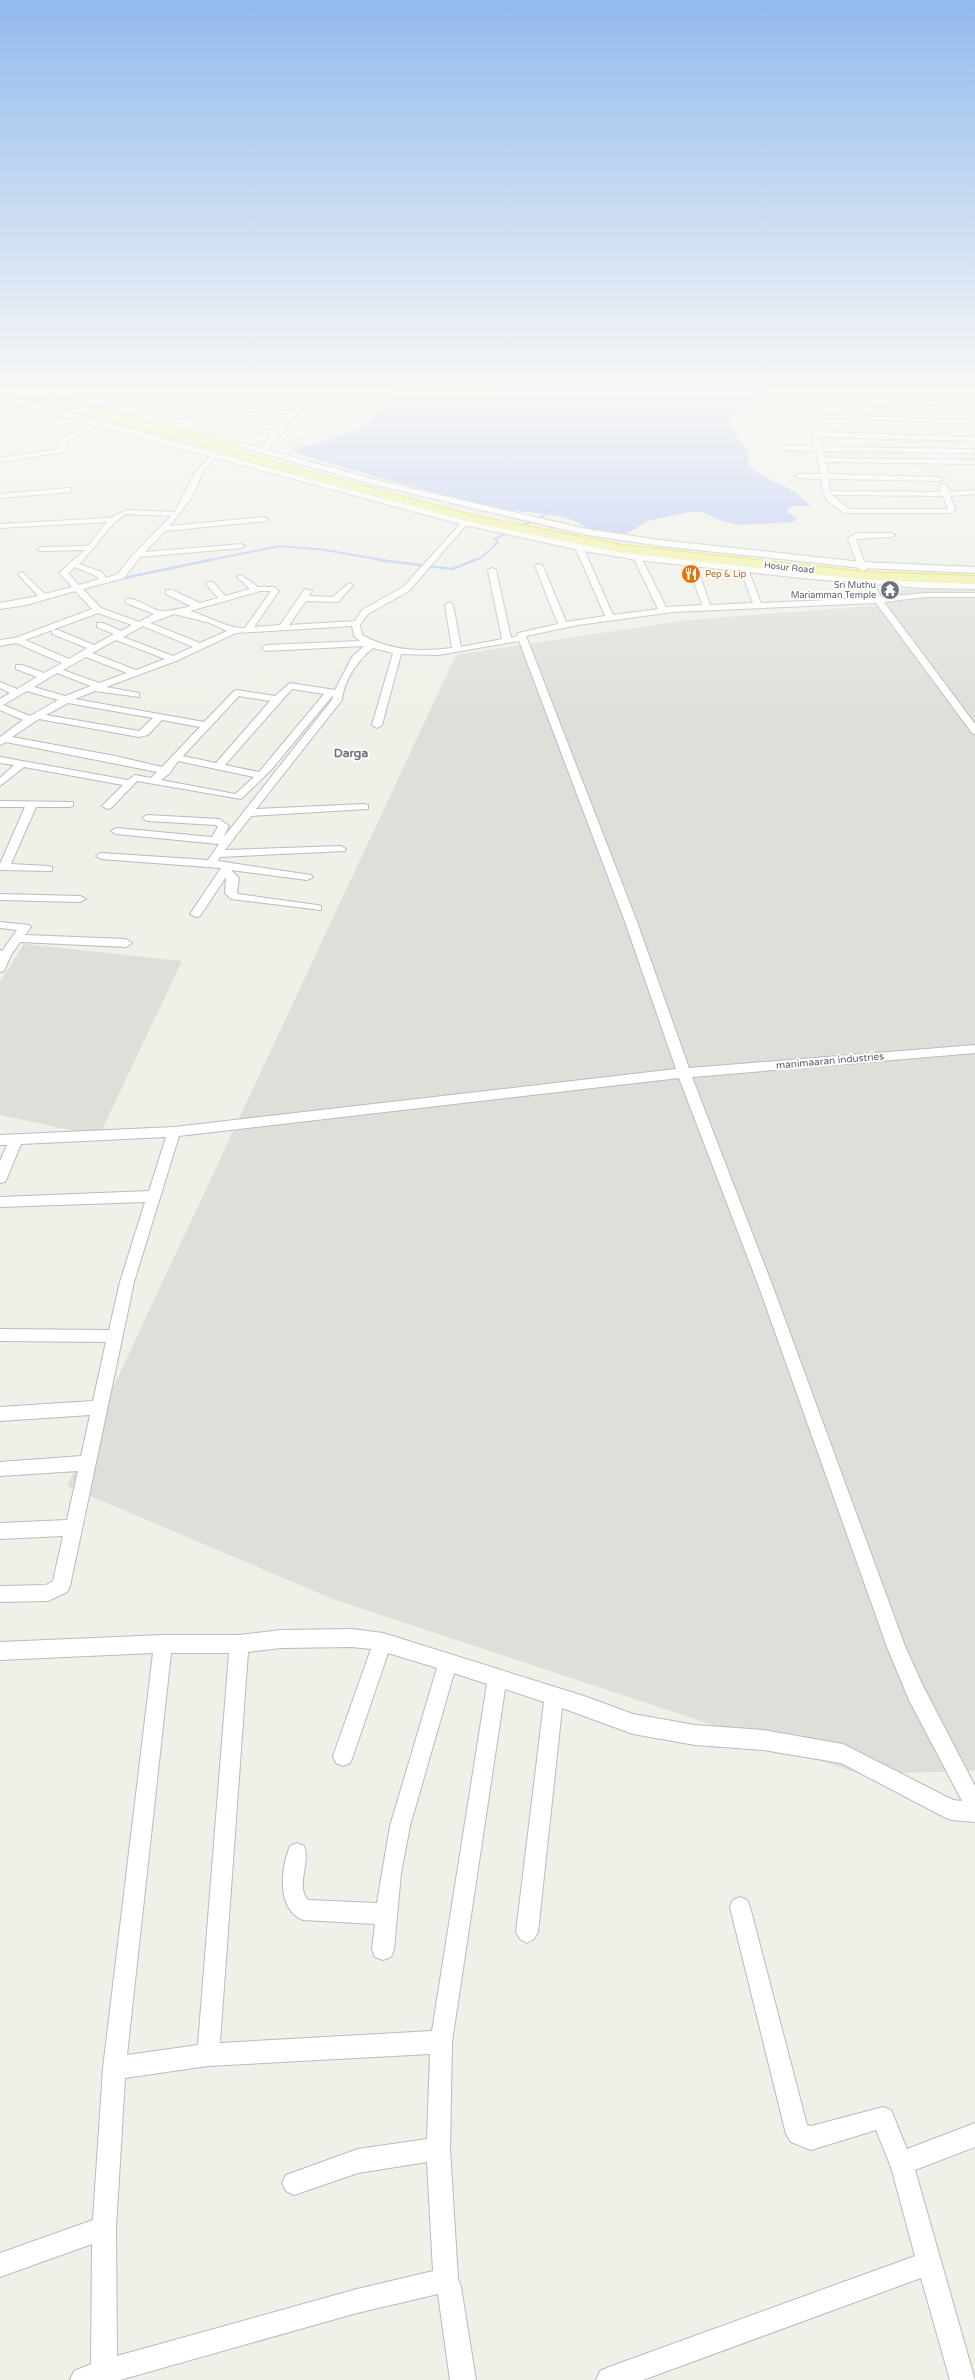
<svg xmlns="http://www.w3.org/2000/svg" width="975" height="2380" font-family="'Varela Round',sans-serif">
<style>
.industrial{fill:#dfdfda}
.medical{fill:#f4e8e2}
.water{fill:#b1c4f7}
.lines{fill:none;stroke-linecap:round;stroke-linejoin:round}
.stream-far1{stroke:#b1c4f7;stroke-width:2}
.stream{stroke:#b1c4f7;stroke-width:2.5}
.street-casing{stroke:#babac0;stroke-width:2}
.secondary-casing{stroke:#b9bac0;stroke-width:2}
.primary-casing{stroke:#e4e46d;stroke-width:2}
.highway-casing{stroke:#e0da17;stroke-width:2}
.street{fill:#fff;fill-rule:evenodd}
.secondary{fill:#fff;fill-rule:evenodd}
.primary{fill:#eff7b5;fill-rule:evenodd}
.highway{fill:#f0f39c;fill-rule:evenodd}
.highway-bridge-casing{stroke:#e0da17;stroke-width:12;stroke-linecap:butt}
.highway-bridge{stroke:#f0f39c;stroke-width:11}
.labels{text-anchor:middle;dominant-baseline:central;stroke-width:4;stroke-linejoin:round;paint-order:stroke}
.far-street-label{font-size:9px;fill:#5f6066;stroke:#fff}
.far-food-label{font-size:9px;fill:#c56008;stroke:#fff;text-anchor:start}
.far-worship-label{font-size:9px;fill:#5b616d;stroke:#fff;text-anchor:end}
.street-label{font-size:10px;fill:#5f6066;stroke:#fff}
.far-district-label{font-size:12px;font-weight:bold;fill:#707278;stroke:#fff}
</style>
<rect width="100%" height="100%" fill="#eff0e8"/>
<g class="industrial">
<path d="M895,589L975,590V1771L860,1774L333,1599L67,1486L456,655L687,620L886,605Z"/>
<path d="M24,944L182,961L99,1136L0,1115V982Z"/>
</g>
<path class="medical" d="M292,436L308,437L302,449L285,448Z"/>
<path class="water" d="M390,388H775L737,413L728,424L748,452V464C760,477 773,481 788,488C797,493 804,500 811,506H793L788,509L787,512L797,519L793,522L739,525L722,521L703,512L694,511L647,521L627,534L586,528C566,511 523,514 499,508C430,492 363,474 296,453L294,450L357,430L366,425L387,403Z"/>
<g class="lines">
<g class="stream-far1">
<path d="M518,528L550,512"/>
<path d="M205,561L280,546L325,550L388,561"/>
<path d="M472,561L481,558L498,542L495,539L510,532"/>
</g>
<g class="stream">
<path d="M379,560L452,569L475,560"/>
<path d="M119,579L210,560"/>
</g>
<defs>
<g id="street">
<path d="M255,388H261V391H310L313,393L310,395H259L250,408L296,411L294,414L247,411L244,408L253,394H177L192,416L157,424L132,434L129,432L153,421L185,414L170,394L173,391H255Z"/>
<path d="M818,388H824L823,391L827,398L947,402L944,394L848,390L845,388L947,390L950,392L956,413L951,414L948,406L825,402L817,391Z"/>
<path d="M825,415L975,420V424L823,418Z"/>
<path d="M99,423L104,424L66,441L63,452L0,462V458L58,449L61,439Z"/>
<path d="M238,428L278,430L281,432L278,434L236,431Z"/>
<path d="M816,432L975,437V441L818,437L821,447L975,449L973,453L823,451L825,458L975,460V464L826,462L828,474L940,477L944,479L940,481L828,479L830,491L941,492L939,486L943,484H946L949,492L975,490V494L950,496L956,510L950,513H844L828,501L823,493L821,479L799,478L795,476L799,474H821L816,451L780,450L777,448L780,446H814L812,437ZM832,495L943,496L948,509H849Z"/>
<path d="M215,452L218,454L203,472L192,497L170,526L264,517L268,519L267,521L165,531L145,552L241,544L245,546L241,548L140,557L124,578L83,589L101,608L139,622L154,614L126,603V599C139,597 150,611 163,611C172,611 183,608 191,606L166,594V590H172L200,603L218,598L206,584L207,582H213L225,596L250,589L237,577L241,575L258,587H274L279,591L254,627L280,625L305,589L312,591L309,596L333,597L349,583L353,585L338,602L306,601L289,625L355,621L362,610L403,587L464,520H467V524L409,591L368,614L360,625L362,635C391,651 420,652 452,648L445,605L449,602L453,605L461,647L502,639L488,570L492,568L496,570L511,638L517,636L518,633L558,624L535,566L539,564L543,566L566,622L605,616L575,547L579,545L583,547L613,615L658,609L633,557L637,555L641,557L666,607L702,605L688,564L692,562L696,564L710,605L753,603L740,569L744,567L748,569L761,603L873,598L863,576L867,574L871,576L881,597L926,593H975V597H926L884,602L975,724V734L972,733L876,603L673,612L578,625L526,636L636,919L689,1068L975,1045V1053L692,1077L773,1287L905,1646L923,1686L975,1786V1822L951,1820L944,1817L841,1763L763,1750L695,1745L633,1734L562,1708L538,1932L534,1939L527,1943L520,1939L516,1932L544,1702L505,1689L452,2042L450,2149L458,2279L461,2287L476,2380H450L438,2294L357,2313L120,2380H70L74,2371L91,2364L92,2244L0,2277V2253L93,2220L103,2068L153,1653L0,1660V1642L163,1635H239L281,1630L352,1629L383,1633L587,1697L633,1714L695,1725L763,1730L843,1744L953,1800L962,1801L909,1700L887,1647L759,1287L679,1078L179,1136L134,1282L70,1586L67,1592L48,1601L0,1602V1586L46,1585L53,1581L63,1536L0,1539V1523L67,1520L78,1471L0,1476V1462L81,1456L90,1415L0,1421V1407L93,1401L106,1342L0,1341V1329L109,1330L120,1282L145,1202L0,1207V1197L149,1191L166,1137L21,1144L7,1178L5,1182L0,1183V1161L7,1145H0V1135L174,1127L676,1069L624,919L519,641L438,655L401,654L382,725L377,728L372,725L393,653L373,648C358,660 344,680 342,700L256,809L364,804L368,805V809L251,816L225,850L341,846L346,849L345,851L220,857L218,861L311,875L313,877L307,880L231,870L239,878L237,892L238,894L317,905L321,906V910L231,899L225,893L226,877L200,916L196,917L190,914L221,868L101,859L96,856L101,853L208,860L219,844L116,834L111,831L116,828L212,837L218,827L216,825L147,821L142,818L147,815L219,819L229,826L223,838L332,700L333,695L272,769L241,799L137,781L111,808L107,809L102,806L123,785L24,767L0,786V778L14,765L0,763V757L128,780L135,775L151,778L157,772L6,742L0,745V737L23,720L0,710V699L10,693L0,688V682L17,689L37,677L16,669V665H22L44,673L62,663L16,643L0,646V640L15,638L92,609L75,591L26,605L0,609V603L38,596L18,574L22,572L45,594L72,587L59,573L85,550L41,551L37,549L41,547L88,546L107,522L0,528V524L109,518L127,510L175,512L196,471ZM127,514L171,516L131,557L118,574L106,578L102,572L79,564C95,550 109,522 127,514ZM75,567L96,576L99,579L79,585L68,573ZM260,591H271L245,628C229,629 207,616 190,611ZM98,613L132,625L121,631L103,623H97V627L114,634L94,645L58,630H52V634L87,648L69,659L25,640ZM174,614L210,623L227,631L200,643L150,623ZM143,626L193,647L173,656L123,637ZM352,626L354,636L360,641L266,645L262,648L266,651L364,646L352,657L335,690L290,683L275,696L237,690L234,691L204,722L75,699L95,691L139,697V693L106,687L176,661L236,633ZM116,640L165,659L136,670L92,653ZM86,657L127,673L99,683L63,670ZM57,673L91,686L65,696L34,687ZM292,689L324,694L259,772L225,765ZM27,691L58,700L30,716L3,705ZM239,696L270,701L216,763L183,756ZM68,703L153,718L139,731L46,715ZM39,719L139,737L148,735L162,720L200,727L162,767L115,756L12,737ZM178,761L254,777L235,794L161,780L170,773ZM352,1647L371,1649L333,1756L336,1763L343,1766L350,1763L353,1756L388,1653L437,1668L390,1826L377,1903L308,1900C295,1886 311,1862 304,1846L297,1843L290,1846C281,1868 276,1909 303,1920L375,1924L372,1949L375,1957L383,1960L391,1957L394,1949L401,1873L410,1826L454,1673L487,1684L432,2031L220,2043L248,1652L281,1648ZM171,1653H229L198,2045L127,2055ZM430,2054L427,2139L358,2149L286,2175L282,2183L286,2191L294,2195L358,2173L427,2162L433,2271L357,2289L117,2356L116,2228L125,2078L208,2066Z"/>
<path d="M68,488H71V492L0,498V494Z"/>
<path d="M857,533H891L895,535L891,537L856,539L867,569L863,571L859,569L848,538Z"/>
<path d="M0,801L73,802V806L69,807H36L11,864L48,866L52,867V871L0,870V864L25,807H0Z"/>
<path d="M0,894L80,896L86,899L80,902L0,900Z"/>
<path d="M0,922L29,925L31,927L25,935L126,939L132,943L126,947L20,942L11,955L4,971L0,972V950L2,951L17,930L0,928Z"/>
<path d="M740,1897L747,1900L750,1907L807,2125L811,2126L883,2107L891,2110L907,2149L975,2123V2147L915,2170L975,2380H950L921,2278L643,2380H596L600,2371L609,2367L915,2256L891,2167L876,2130L811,2150L791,2142L786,2134L730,1907L733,1900Z"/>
</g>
<g id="secondary">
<path d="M309,388H318L268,450L380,481L587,529L660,540L862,562L975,567V573L862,568L660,546L587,535L375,485L211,439L216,436L260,448Z"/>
<path d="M0,394C192,444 382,504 577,543C631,554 686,559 740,565C819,574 896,581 975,583V589L920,588L811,579L637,560L579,550L460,524L0,400Z"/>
</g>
<path id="primary" d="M43,388H53L61,396L53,398Z"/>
<path id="highway" d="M230,450L471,515L622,545L867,572L975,576V584L867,580L622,553L470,522L226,455L225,453Z"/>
</defs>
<use href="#street" class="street-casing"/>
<use href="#secondary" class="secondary-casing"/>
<use href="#primary" class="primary-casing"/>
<use href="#highway" class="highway-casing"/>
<use href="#street" class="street"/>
<use href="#secondary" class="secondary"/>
<use href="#primary" class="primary"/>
<use href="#highway" class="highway"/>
<defs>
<path id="highway-bridge" d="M8,388L239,450"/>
</defs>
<use href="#highway-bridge" class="highway-bridge-casing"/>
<use href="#highway-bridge" class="highway-bridge"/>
</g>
<linearGradient id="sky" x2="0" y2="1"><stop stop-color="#92baee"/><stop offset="0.54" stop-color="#f8f8f5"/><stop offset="1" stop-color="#f8f8f5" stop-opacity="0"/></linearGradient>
<rect width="975" height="721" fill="url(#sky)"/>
<defs>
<symbol id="restaurant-disc" viewBox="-11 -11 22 22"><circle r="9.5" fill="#e8710a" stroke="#fff"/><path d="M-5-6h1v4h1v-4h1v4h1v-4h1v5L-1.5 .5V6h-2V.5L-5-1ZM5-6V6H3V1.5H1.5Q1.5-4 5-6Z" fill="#fff"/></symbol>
<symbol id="temple-disc" viewBox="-11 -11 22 22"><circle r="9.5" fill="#6b7280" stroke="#fff"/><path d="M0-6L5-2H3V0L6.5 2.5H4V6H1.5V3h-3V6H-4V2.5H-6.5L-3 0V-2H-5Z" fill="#fff"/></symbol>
</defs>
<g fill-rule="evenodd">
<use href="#restaurant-disc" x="680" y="563" width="22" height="22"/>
<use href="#temple-disc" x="879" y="579" width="22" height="22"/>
</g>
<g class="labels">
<g class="far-street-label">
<text transform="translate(789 568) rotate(6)">Hosur Road</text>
</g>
<g class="far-food-label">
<text x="705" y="574">Pep &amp; Lip</text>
</g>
<g class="far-worship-label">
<text x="876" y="585">Sri Muthu<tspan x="876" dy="10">Mariamman Temple</tspan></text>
</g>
<g class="street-label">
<text transform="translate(830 1061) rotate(-5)">manimaaran industries</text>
</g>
<g class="far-district-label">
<text x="351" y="753">Darga</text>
</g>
</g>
</svg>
